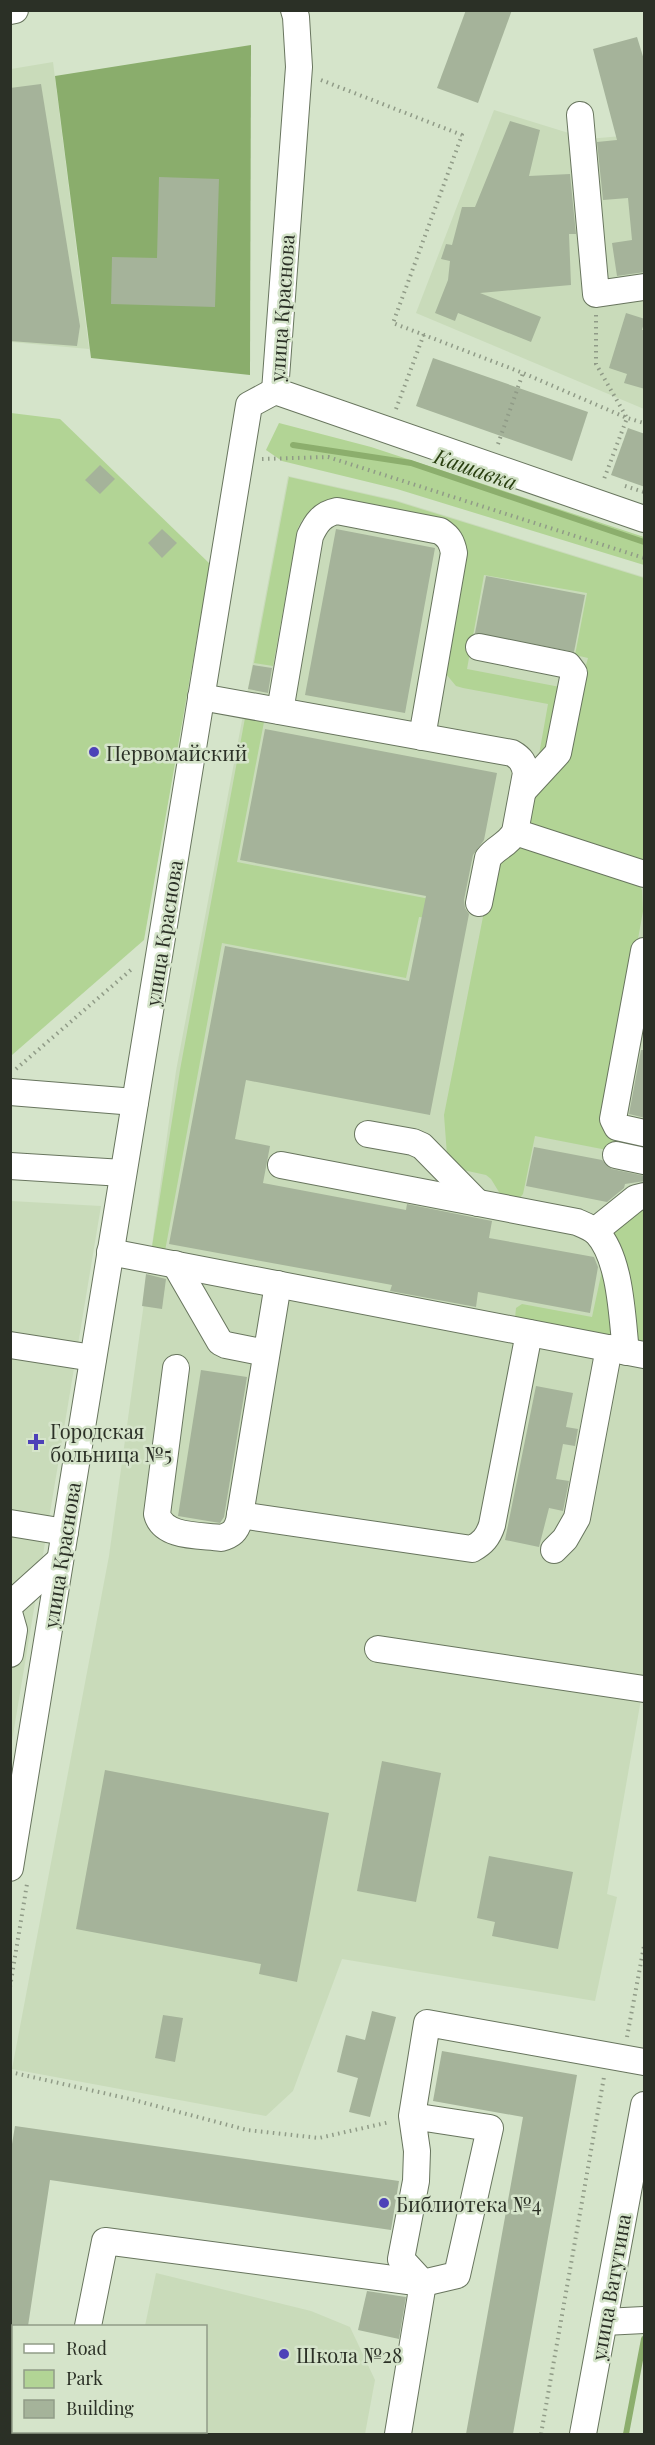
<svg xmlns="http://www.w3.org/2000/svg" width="655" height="2445" font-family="'Playfair Display',serif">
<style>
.built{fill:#c9dbba}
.green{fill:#b2d495}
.forest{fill:#8aad6c}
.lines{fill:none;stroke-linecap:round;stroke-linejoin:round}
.stream{stroke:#8cae6d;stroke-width:6}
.building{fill:#a5b39a}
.minor-casing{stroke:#68755e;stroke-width:28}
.path{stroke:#909b87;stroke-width:4;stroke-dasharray:1.5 4.5;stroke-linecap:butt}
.minor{stroke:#fff;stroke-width:26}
.poi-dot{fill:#4d41b8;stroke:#d5e4ca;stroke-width:2}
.labels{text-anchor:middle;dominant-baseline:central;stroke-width:5;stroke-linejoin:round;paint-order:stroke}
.street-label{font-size:20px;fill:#2b3026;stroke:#d5e4ca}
.poi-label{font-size:20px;fill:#2b3026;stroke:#d5e4ca;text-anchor:start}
.water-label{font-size:21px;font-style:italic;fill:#293f10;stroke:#d5e4ca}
</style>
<rect width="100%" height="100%" fill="#d5e4ca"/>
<g class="built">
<path d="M53,62L89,349L11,342V69Z"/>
<path d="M494,110L588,139L644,134V409L416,313Z"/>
<path d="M288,476L395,500L644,577V1682L607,1894L617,1897L595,2001L342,1959L293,2091L266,2116L12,2069L109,1556L176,1071Z"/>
<path d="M11,1201L101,1206L11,1747Z"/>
<path d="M156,2273L311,2311L350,2327L375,2380L365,2434H122L123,2432H206V2326H145Z"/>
</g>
<g class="green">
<path d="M11,413L60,419L210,564L144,940L12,1055Z"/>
<path d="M279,423L371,447L644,537V565L397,489L282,461L266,450Z"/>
<path d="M289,477L395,501L644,578V861L532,827C517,803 559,744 570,720C578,701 582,678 588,658L575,655L587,593L484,575L467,669L560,687L554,746L537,766L548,704L463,688L456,686L446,674L462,545L310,514L302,520L298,528L273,666L254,663Z"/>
<path d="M245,718L264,720V722L237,862L435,900L431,918L419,917L406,978L222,943L165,1251L153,1249L152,1247L180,1070Z"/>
<path d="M529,845L638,882L642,890L643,911L606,1119C620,1129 645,1138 643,1157L535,1136L523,1194L518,1200L502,1197L491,1179L486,1175L463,1170L447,1155L444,1115L492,871C498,857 514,847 529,845Z"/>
<path d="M644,1206V1348L636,1346L624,1296L613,1228Z"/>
<path d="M603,1266L614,1337L515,1318L516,1308L522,1304L592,1317Z"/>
</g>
<path class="forest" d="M251,45L250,375L91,358L55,76Z"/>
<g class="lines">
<g class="stream">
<path d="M293,445L411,463L644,542"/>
<path d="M626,2434L644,2339"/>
</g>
</g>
<g class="building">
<path d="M466,10H512L478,103L437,88Z"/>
<path d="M637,37L645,63V272L617,276L612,243L632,240L628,198L603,200L597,142L617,140L593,49Z"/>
<path d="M41,84L80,326L77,346L10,341V88Z"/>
<path d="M510,121L540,130L529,176L570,174L576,234H569L571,285L480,293L541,317L531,342L458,313L455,321L435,313L448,280L450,261L441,259L446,244L452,245L462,207H475Z"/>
<path d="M159,177L219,179L215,307L111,304L112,257L157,258Z"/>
<path d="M626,313L645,319L642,330H645V389L624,383L627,374L609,368Z"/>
<path d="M433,358L588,412L572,461L416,406Z"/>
<path d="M628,428L645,434V487L611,475Z"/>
<path d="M100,465L115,479L100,494L85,480Z"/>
<path d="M162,529L177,543L162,558L148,543Z"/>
<path d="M336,529L435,548L405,713L305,695Z"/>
<path d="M486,576L585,595L574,652L475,633Z"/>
<path d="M253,665L272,668L268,693L248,689Z"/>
<path d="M265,729L497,773L484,840L473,855L464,900L465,908L469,914L430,1115L246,1080L235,1139L270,1146L263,1183L406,1210L407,1204L492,1221L489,1238L594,1257L598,1267L590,1313L478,1292L476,1307L390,1291L392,1285L169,1244L225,946L409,981L426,896L240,860Z"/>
<path d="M641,1050H645V1118L629,1114Z"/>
<path d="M534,1147L602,1160L612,1169L645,1176V1181L625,1184L624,1188L607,1202L526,1186Z"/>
<path d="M146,1274L166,1279L162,1309L142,1306Z"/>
<path d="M201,1370L247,1377L224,1517L220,1523L178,1516Z"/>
<path d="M536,1386L573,1393L566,1427L578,1429L575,1446L563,1444L556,1479L569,1481L563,1511L549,1508L539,1547L505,1540Z"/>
<path d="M382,1761L441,1773L416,1902L357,1891Z"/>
<path d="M105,1770L329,1813L297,1982L259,1974L261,1964L76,1929Z"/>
<path d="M489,1856L573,1872L558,1949L492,1936L495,1922L477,1918Z"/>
<path d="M372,2011L396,2017L370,2117L349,2112L358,2078L337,2072L346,2035L365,2040Z"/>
<path d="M163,2015L183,2018L175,2062L155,2058Z"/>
<path d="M442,2051L577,2075L513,2434H466L523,2117L433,2101Z"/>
<path d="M15,2126L399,2181L391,2230L50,2180L28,2326H10V2156Z"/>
<path d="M367,2291L406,2297L399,2339L358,2330Z"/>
</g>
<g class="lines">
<defs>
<g id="minor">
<path d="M10,11L15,10"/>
<path d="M580,115L596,294L644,287"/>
<path d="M275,391L644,519"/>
<path d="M275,391L299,67L296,17L294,10"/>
<path d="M479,647L568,665L574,673L558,753L523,791"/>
<path d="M201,697L512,753C521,758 524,763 526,773L515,832C508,845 496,847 488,858L479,903"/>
<path d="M280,711L310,536C316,523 322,514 337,511L440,531C449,537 452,542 454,553L422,737"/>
<path d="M515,832L644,874"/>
<path d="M644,951L613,1119L617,1127L644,1133"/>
<path d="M10,1092L135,1102"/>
<path d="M368,1134L413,1142L422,1146L478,1203"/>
<path d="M616,1155L644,1161"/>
<path d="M281,1165L577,1222C584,1225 592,1228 597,1233C621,1259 622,1318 626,1352"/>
<path d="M10,1166L123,1173"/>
<path d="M595,1231L636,1198L644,1196"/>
<path d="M110,1252L644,1355"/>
<path d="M175,1264L220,1342L226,1345L266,1353"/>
<path d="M10,1345L93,1358"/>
<path d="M176,1368L157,1514C163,1538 201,1535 221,1538C232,1535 236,1531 239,1521L278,1284"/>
<path d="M240,1515L472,1549C483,1543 488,1537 492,1525L529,1333"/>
<path d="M10,1523L65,1532"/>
<path d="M554,1550L565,1539L577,1518L609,1348"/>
<path d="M10,1605L60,1560"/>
<path d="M10,1616L14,1630L10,1654"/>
<path d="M378,1649L644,1689"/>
<path d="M10,1868L249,405L275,391"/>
<path d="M412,2116L490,2128L457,2275L423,2283L401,2259L416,2181L417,2151L412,2116L427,2023L644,2062"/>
<path d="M604,2322L644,2320"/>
<path d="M88,2326L105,2241L423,2283L398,2434"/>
<path d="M66,2434L67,2432"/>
<path d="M583,2434L644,2105"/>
</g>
</defs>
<use href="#minor" class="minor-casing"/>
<g class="path">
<path d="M321,80L462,135L393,323L523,373L627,418L644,423"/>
<path d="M596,315V364L627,418L604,479"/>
<path d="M396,409L424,334"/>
<path d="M498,444L523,373"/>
<path d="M262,459L328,457L644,558"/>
<path d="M625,486L644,492"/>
<path d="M16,1069L133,968"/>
<path d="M10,1987L27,1884"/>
<path d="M627,2037L644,1946"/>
<path d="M10,2072L130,2099L247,2130L319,2138L390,2122"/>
<path d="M541,2434L604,2077"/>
</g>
<use href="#minor" class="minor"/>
</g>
<g class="poi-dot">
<circle cx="94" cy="752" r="6"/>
<path d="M33 1433h6v6h6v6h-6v6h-6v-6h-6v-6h6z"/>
<circle cx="384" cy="2203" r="6"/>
<circle cx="284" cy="2354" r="6"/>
</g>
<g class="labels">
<g class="street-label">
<text transform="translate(281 308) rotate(-86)">улица Краснова</text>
<text transform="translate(163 933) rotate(-81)">улица Краснова</text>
<text transform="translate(61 1555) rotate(-81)">улица Краснова</text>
<text transform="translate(610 2287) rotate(-80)">улица Ватутина</text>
</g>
<g class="poi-label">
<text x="106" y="752">Первомайский</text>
<text x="50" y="1430">Городская<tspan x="50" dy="23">больница №5</tspan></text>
<text x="396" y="2203">Библиотека №4</text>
<text x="296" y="2354">Школа №28</text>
</g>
<g class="water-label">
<text transform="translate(476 468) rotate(19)">Кашавка</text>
</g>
</g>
<rect width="655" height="2445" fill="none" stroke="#2b3026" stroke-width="24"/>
<rect x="12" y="2325" width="195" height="108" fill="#d5e4ca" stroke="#919c88" stroke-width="1.5"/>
<rect x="24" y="2344" width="30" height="9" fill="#ffffff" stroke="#919c88" stroke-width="1.5"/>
<text x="66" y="2355" font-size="18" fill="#2b3026">Road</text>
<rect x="24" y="2370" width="30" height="18" fill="#b2d495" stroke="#919c88" stroke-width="1.5"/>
<text x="66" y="2385" font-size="18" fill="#2b3026">Park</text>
<rect x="24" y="2400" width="30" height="18" fill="#a5b39a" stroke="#919c88" stroke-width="1.5"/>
<text x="66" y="2415" font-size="18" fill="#2b3026">Building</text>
</svg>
